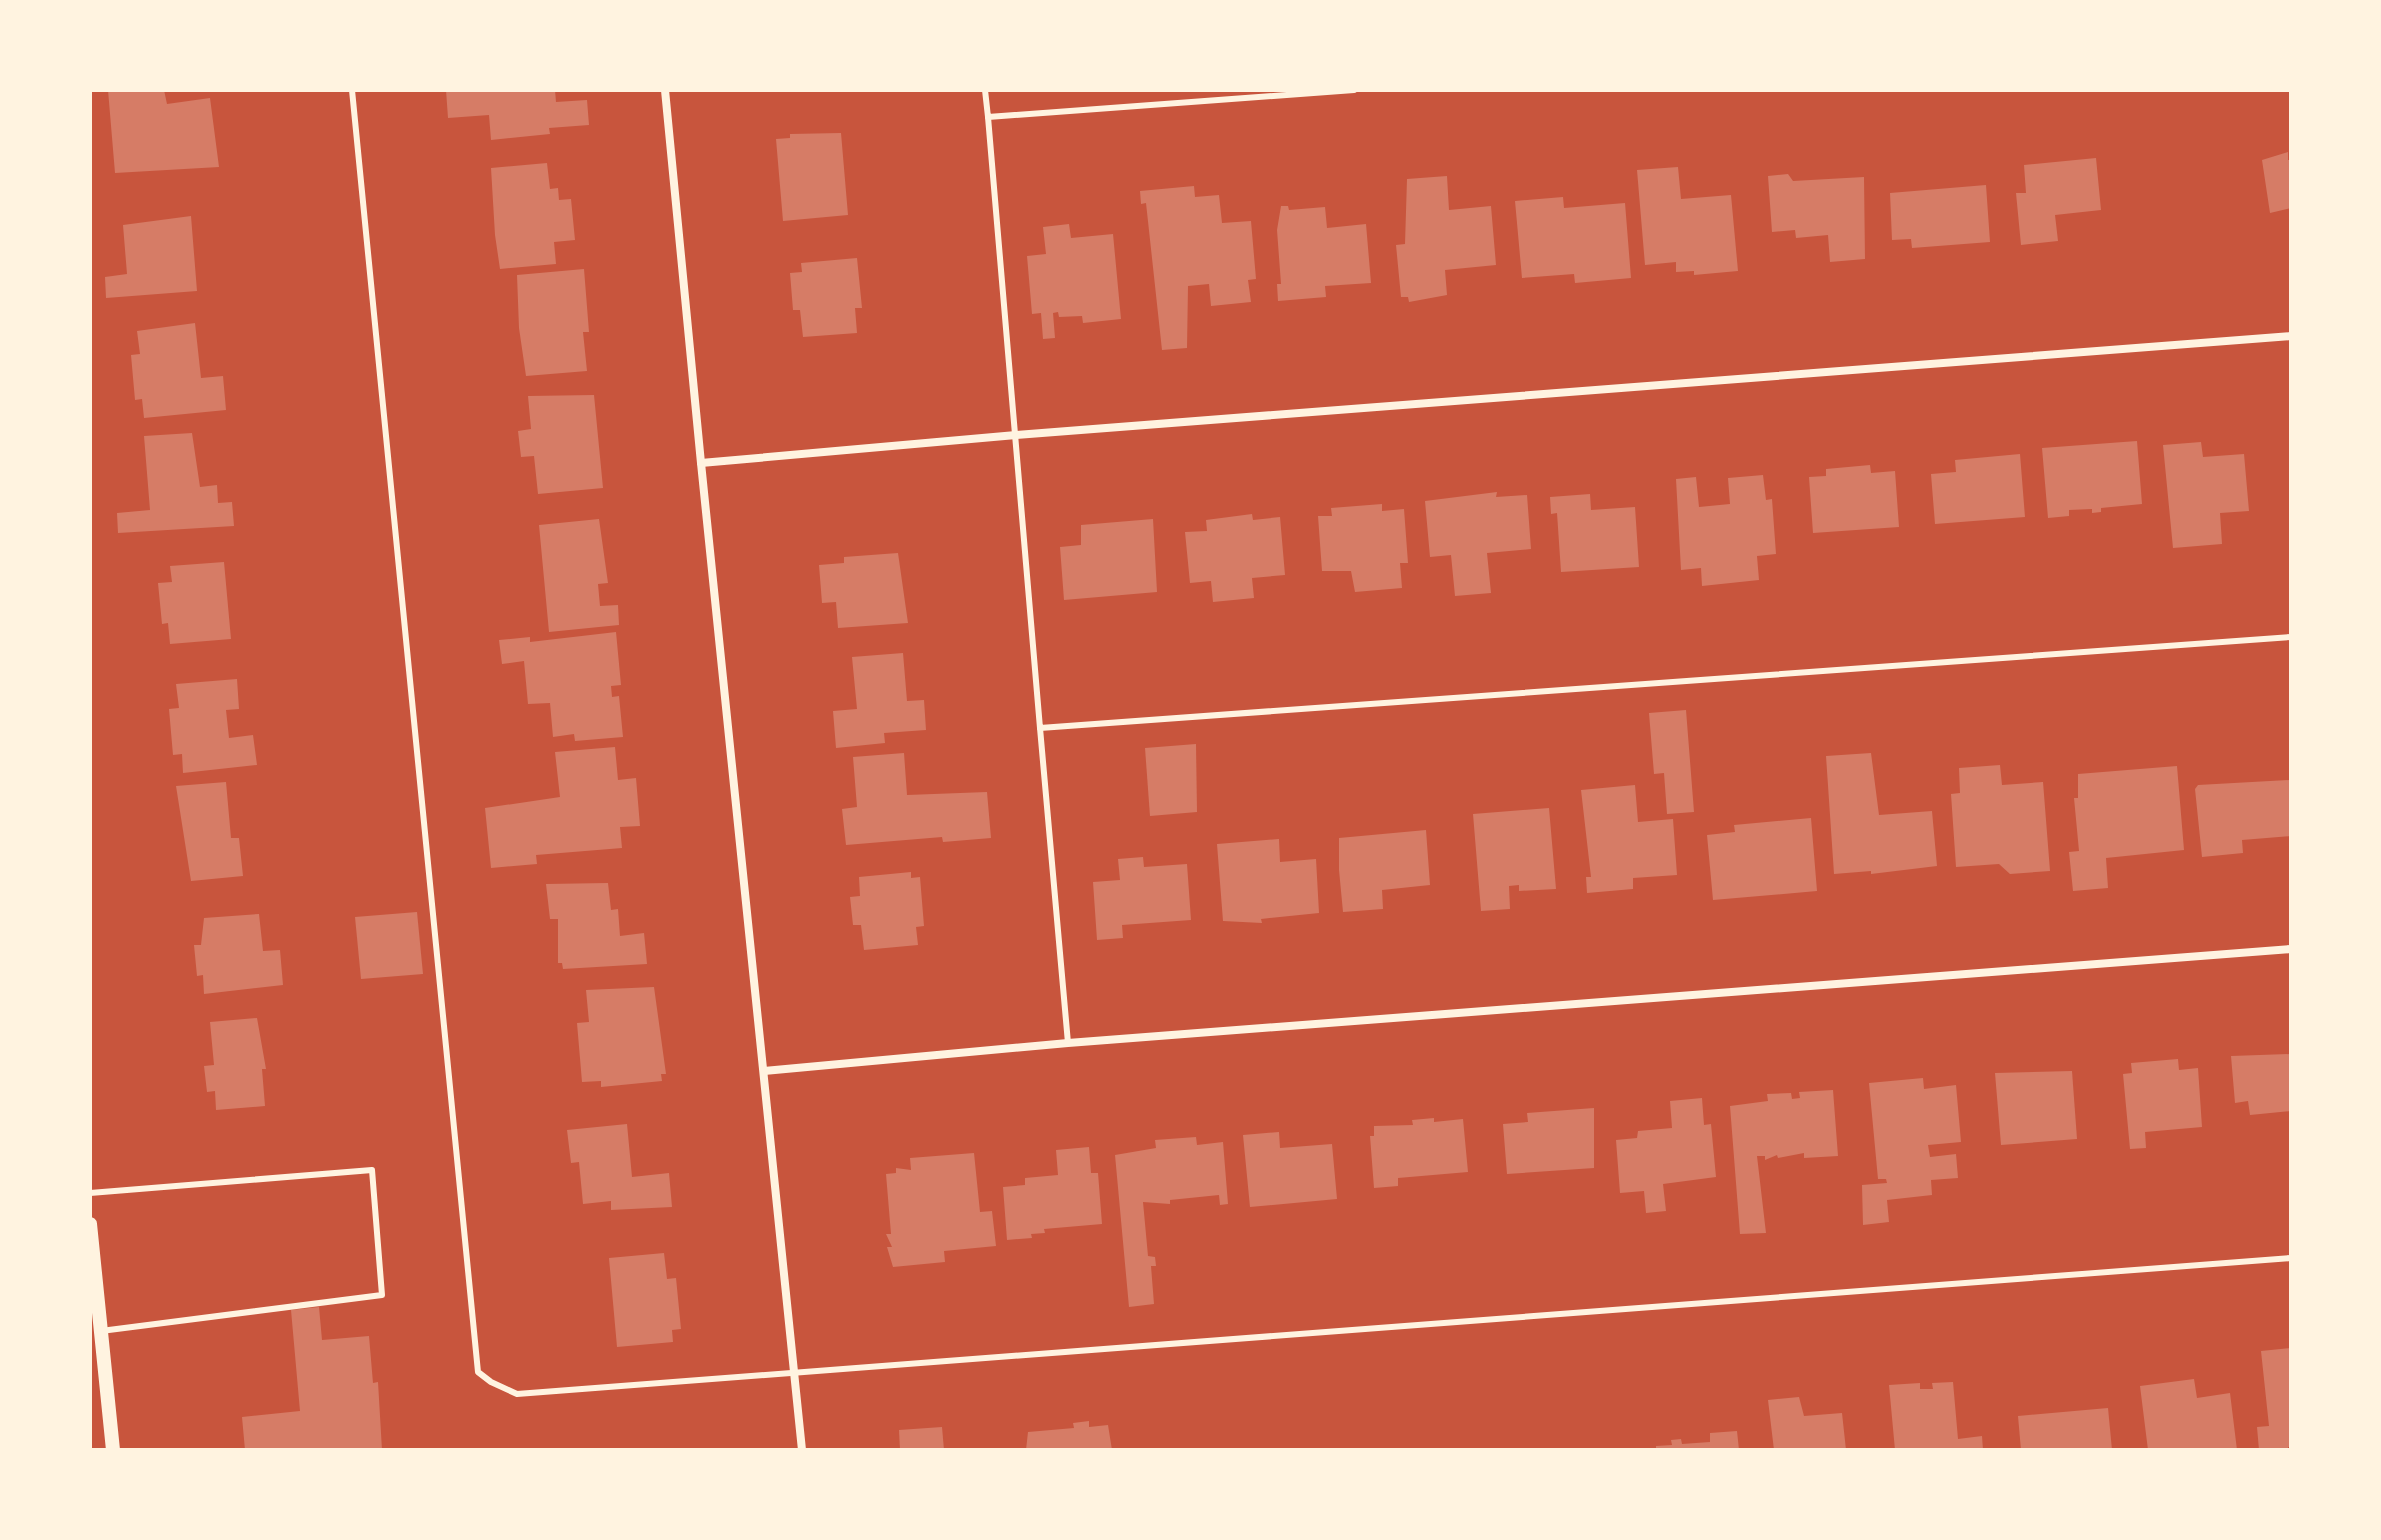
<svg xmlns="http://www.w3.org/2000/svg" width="2381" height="1540" font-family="Poppins,sans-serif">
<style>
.building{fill:#d67c66}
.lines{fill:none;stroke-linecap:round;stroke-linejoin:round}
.service{stroke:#fff3e0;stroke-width:6}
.minor{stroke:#fff3e0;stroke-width:8}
.tertiary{stroke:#fff3e0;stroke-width:14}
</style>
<rect width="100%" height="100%" fill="#c8553d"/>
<g class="building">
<path d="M108,90H164L167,104L210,98L219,167L115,173Z"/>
<path d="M446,90H555L556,102L587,100L589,125L549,128L550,134L491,140L489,115L448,118Z"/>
<path d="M841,133L848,215L783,221L776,139L790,138V134Z"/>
<path d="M2288,152V160H2291V208L2270,213L2262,160Z"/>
<path d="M2096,158L2101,210L2055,215L2058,241L2021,245L2016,193H2026L2024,165Z"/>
<path d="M547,163L550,189L558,188L559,200L571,199L575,240L554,242L556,264L500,269L495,235L491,168Z"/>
<path d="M1678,167L1681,199L1731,195L1738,271L1694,275V271L1676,272V262L1645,265L1637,170Z"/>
<path d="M1788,174L1793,181L1864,177L1865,259L1830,262L1828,235L1796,238L1795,230L1772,232L1768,176Z"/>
<path d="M1447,176L1449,210L1491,206L1496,265L1445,270L1447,295L1409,302L1408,297H1401L1396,245L1405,244L1407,179Z"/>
<path d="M1986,185L1990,242L1912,248L1911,239L1892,240L1890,193Z"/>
<path d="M1194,186L1195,197L1219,195L1222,223L1251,221L1256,279L1248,280L1251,302L1211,306L1209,284L1188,286L1187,348L1162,350L1146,203L1141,204L1140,191Z"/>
<path d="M1563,197L1564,208L1625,203L1631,278L1575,283L1574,274L1522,278L1515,201Z"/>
<path d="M1281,206H1288L1289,210L1325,207L1327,228L1366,224L1371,283L1325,286L1326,297L1278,301L1277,284H1281L1277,230Z"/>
<path d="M191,216L197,291L106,298L105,277L127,274L123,225Z"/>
<path d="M1069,224L1071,238L1113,234L1121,319L1083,323L1082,316L1059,317L1058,312L1053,313L1055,338L1043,339L1041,313L1032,314L1027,256L1046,254L1043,227Z"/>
<path d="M857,258L862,308H855L857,333L803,337L800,310H793L790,273L802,272L801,263Z"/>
<path d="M584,269L589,332H583L587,371L526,376L519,328L517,275Z"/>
<path d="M195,323L201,378L223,376L226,410L144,418L142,399L135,400L131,355L140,354L137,331Z"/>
<path d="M594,395L603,488L538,494L534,456L521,457L518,431L531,429L528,396Z"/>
<path d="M192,433L200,487L217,485L218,503L232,502L234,526L118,533L117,513L150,510L144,436Z"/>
<path d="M2137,441L2142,504L2101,508V512L2092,513V509L2069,510V516L2048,518L2042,448Z"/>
<path d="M2201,442L2203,457L2244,454L2249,511L2220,513L2222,544L2173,548L2163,445Z"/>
<path d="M2020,454L2025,517L1935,524L1931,474L1956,472L1955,460Z"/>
<path d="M1870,465L1871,473L1895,471L1899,527L1813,533L1809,477L1826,476V469Z"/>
<path d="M1763,475L1766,500L1772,499L1776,554L1757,556L1759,580L1702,586L1701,568L1681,570L1676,479L1696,477L1699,507L1730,504L1728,478Z"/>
<path d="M1497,492L1496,497L1527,495L1531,549L1487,553L1491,593L1455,596L1451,555L1430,557L1425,501Z"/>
<path d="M1590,494L1591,510L1635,507L1639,567L1561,572L1557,513L1551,514L1550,497Z"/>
<path d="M1382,504V511L1404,509L1408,563H1400L1402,588L1355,592L1351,571H1322L1318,516H1332L1331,508Z"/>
<path d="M1252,514L1253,520L1280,517L1285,575L1252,578L1254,598L1213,602L1211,581L1190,583L1185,532L1207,531L1206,520Z"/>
<path d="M599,519L608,583L598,584L600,606L618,605L619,625L549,632L539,525Z"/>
<path d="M1153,519L1157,592L1064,600L1060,547L1081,545V525Z"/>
<path d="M898,553L908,623L838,628L836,602L822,603L819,565L844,563V557Z"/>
<path d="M224,562L231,639L170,644L168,623L162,624L158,583L172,582L170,566Z"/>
<path d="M616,632L621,685L611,686L612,697L619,696L623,737L575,741L574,734L553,737L550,703L528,704L524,661L502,664L499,640L530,637V642Z"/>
<path d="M903,653L907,701L924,700L926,730L884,733L885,743L836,748L833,711L857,709L852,657Z"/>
<path d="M237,679L239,709L226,710L229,738L253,735L257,765L183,773L182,754L173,755L169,709L179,708L176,684Z"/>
<path d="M1686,710L1694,812L1667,814L1664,773L1654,774L1649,713Z"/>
<path d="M1196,744L1197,812L1150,816L1145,748Z"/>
<path d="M615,747L618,780L636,778L640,826L620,827L622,848L536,855L537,864L491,868L485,808L560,797L555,752Z"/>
<path d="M904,753L907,795L987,792L991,838L943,842L942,837L846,845L842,809L857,807L853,757Z"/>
<path d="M1871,753L1879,815L1932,811L1937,866L1871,874V871L1834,874L1826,756Z"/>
<path d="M2000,765L2002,785L2043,782L2050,871L2010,874L1999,864L1956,867L1951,794L1960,793L1959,768Z"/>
<path d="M2177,766L2184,850L2106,858L2108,888L2073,891L2069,852L2079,851L2074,798H2078V774Z"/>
<path d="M2289,780L2291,836L2242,840L2243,853L2202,857L2195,789L2198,785Z"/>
<path d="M226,782L231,838H239L243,876L191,881L176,786Z"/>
<path d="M1635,785L1638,822L1673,819L1677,875L1633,878V889L1587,893L1586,877H1591L1581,790Z"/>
<path d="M1549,808L1556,889L1519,891V885L1509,886L1510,909L1481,911L1473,814Z"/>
<path d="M1811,818L1817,891L1713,900L1707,835L1735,832L1734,825Z"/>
<path d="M1426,830L1430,885L1382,890L1383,909L1343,912L1339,870V838Z"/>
<path d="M1279,839L1280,862L1316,859L1319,913L1261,919L1262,923L1223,921L1217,844Z"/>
<path d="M1143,857L1144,867L1187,864L1191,920L1122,925L1123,938L1097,940L1093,882L1120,880L1118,859Z"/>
<path d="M911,872V878L920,877L924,926L916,927L918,945L864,950L861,925H853L850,897L860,896L859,877Z"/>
<path d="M608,883L611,910L618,909L620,936L644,933L647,964L563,969L562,963H558V919H550L546,884Z"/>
<path d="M417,912L423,974L361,979L355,917Z"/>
<path d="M259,914L263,951L280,950L283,985L204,994L203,975L197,976L194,945H201L204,918Z"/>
<path d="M654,987L666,1074H661L662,1081L601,1087V1081L582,1082L577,1023L589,1022L586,990Z"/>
<path d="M257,1018L266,1069H262L265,1106L216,1110L215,1091L207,1092L204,1066L214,1065L210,1022Z"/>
<path d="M2291,1054V1111L2250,1115L2248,1101L2235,1103L2231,1056Z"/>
<path d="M2178,1059L2179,1070L2198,1068L2202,1127L2145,1132L2146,1148L2130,1149L2123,1074L2132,1073L2131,1063Z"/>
<path d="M2072,1071L2077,1139L2001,1145L1995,1073Z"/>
<path d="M1923,1078L1924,1089L1956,1085L1961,1142L1928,1145L1930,1157L1956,1154L1958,1178L1931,1180L1932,1195L1887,1200L1889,1222L1863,1225L1862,1185L1887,1183L1886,1179H1878L1869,1083Z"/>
<path d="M1833,1090L1838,1156L1804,1158V1153L1778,1158L1777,1155L1765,1160V1156H1757L1766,1233L1740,1234L1730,1106L1768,1101L1767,1094L1791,1093L1792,1099L1800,1098L1799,1092Z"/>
<path d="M1702,1098L1704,1125L1711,1124L1716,1177L1663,1184L1666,1211L1646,1213L1644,1191L1620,1193L1616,1140L1637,1138L1638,1131L1672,1128L1670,1101Z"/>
<path d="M1594,1108V1168L1507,1174L1503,1124L1528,1122L1527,1113Z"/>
<path d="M1434,1118V1122L1463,1119L1468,1172L1398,1178V1186L1374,1188L1370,1136H1374V1126L1413,1125L1412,1120Z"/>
<path d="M627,1124L632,1177L669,1173L672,1207L611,1210V1201L583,1204L579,1162L571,1163L567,1130Z"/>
<path d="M1279,1132L1280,1148L1332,1144L1337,1199L1250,1207L1243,1135Z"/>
<path d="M1196,1137L1197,1145L1223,1142L1228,1204L1220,1205L1219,1195L1170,1200V1204L1143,1202L1148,1256L1155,1257L1156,1266H1151L1154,1304L1129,1307L1115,1155L1156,1148L1155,1140Z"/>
<path d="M1089,1147L1091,1173H1098L1102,1224L1044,1229L1045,1233L1031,1234L1032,1238L1007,1240L1003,1187L1025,1185V1178L1058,1175L1056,1150Z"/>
<path d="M974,1153L980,1212L992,1211L996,1246L944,1251L945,1262L893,1267L887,1247H892L886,1234H891L886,1174L896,1173V1168L911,1170L910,1158Z"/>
<path d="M664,1253L667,1279L676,1278L681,1329L672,1330L673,1342L617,1347L609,1258Z"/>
<path d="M319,1307L322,1340L369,1336L373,1383L378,1382L382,1450H245L242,1417L300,1411L291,1310Z"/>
<path d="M2291,1348V1447H2288V1450H2259L2257,1427L2269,1426L2261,1351Z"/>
<path d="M2194,1379L2197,1398L2230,1393L2237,1450H2148L2140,1386Z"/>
<path d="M1953,1382L1958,1439L1982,1436L1983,1450H1895L1889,1385L1920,1383V1389H1933L1932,1383Z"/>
<path d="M1799,1397L1804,1416L1842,1413L1846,1450H1774L1768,1400Z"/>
<path d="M2108,1408L2112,1450H2021L2018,1416Z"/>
<path d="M1089,1421V1427L1108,1425L1112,1450H1026L1028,1432L1074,1428L1073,1423Z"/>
<path d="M942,1427L944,1450H900L899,1430Z"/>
<path d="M1737,1431L1739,1450H1656V1446L1672,1445L1671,1440L1681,1439L1682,1444L1710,1442V1433Z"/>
</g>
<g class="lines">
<g class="service">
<path d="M352,90L478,1372L491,1382L517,1394L2291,1258"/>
<path d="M985,90L988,117L1354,90"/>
<path d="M988,117L1040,728L2291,637"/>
<path d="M1040,728L1068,1043"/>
<path d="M90,1193L372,1170L382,1295L101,1331"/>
</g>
<g class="minor">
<path d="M665,90L701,463L802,1450"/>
<path d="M701,463L1016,435L2291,336"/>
<path d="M764,1071L1068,1043L2291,949"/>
</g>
<path class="tertiary" d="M90,1224L113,1450"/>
</g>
<rect width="2381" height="1540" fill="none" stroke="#fff3e0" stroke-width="184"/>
</svg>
